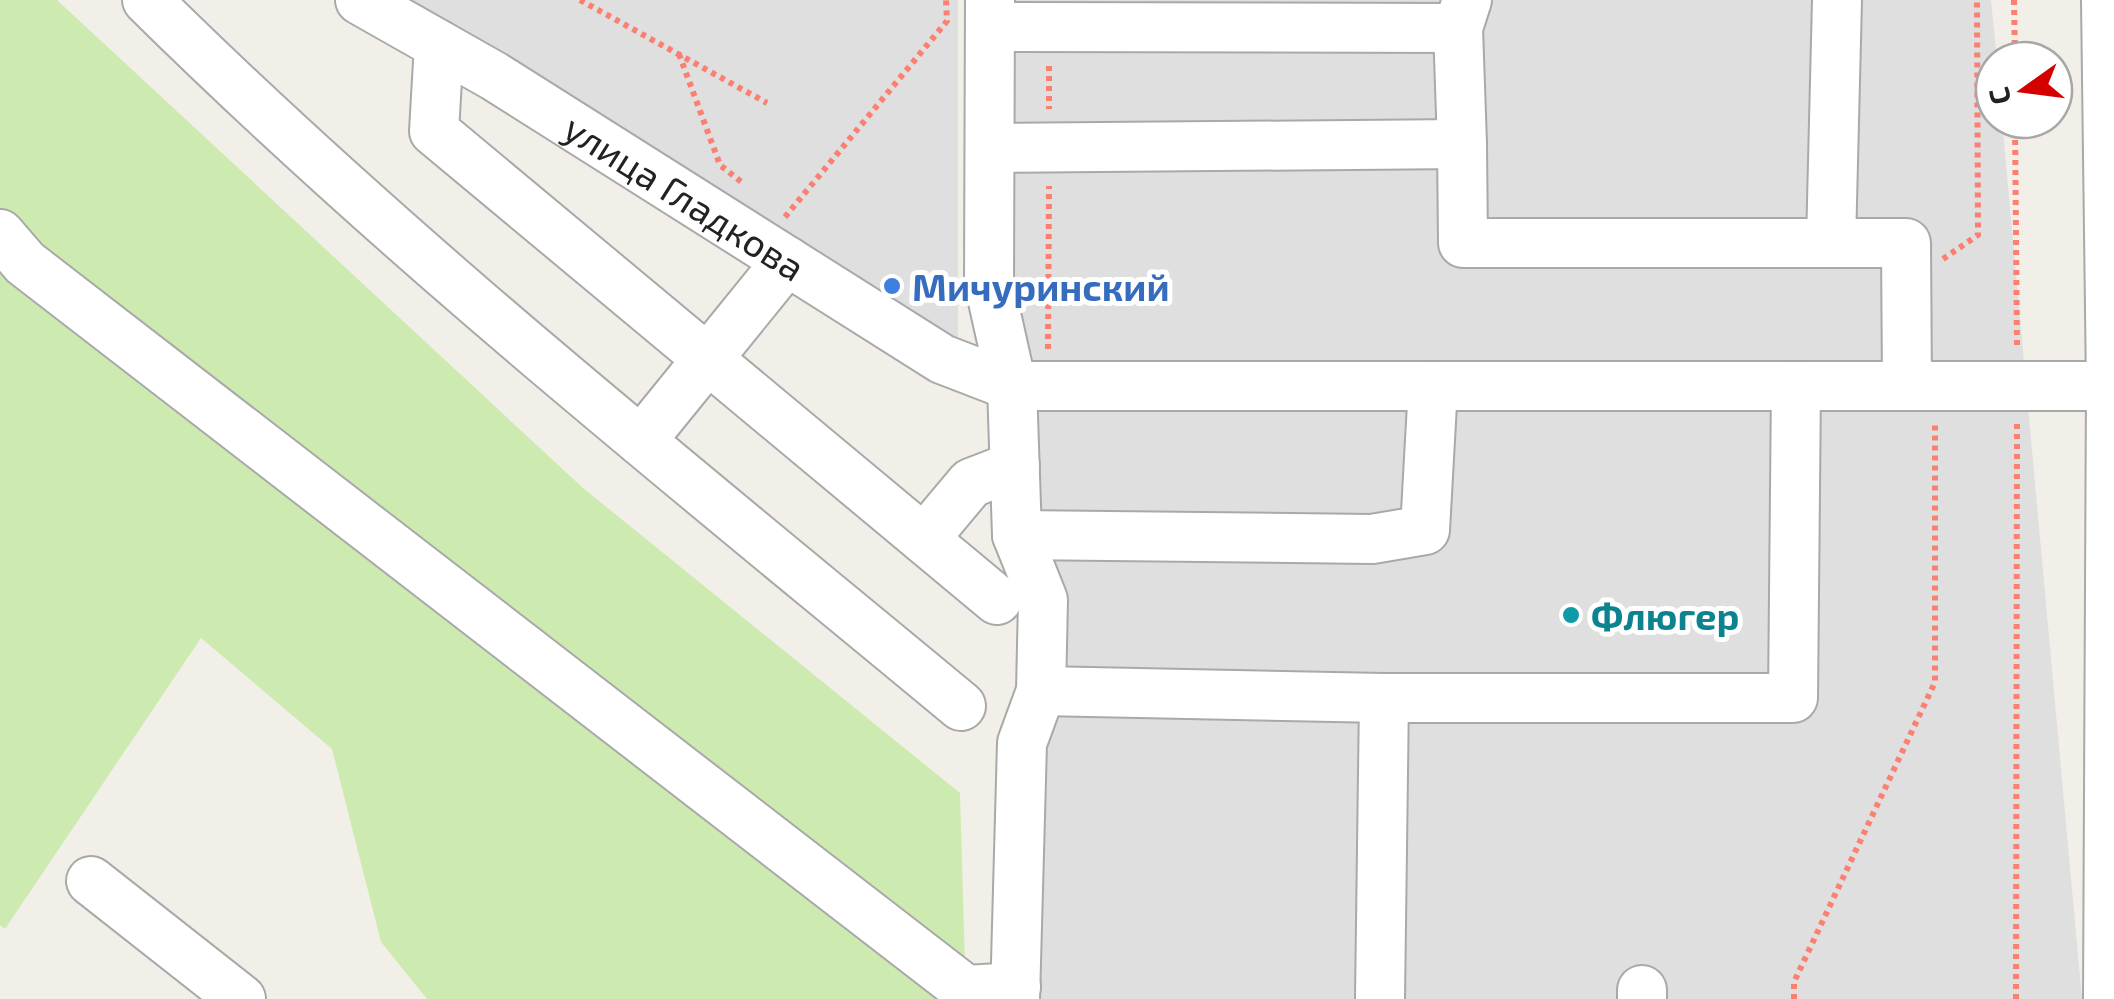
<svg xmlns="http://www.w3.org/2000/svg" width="2114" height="999" font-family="'Exo 2',sans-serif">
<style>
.residential{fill:#e0dfdf}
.grass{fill:#cdebb0}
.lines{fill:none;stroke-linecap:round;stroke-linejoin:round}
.minor-casing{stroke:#a9a9a9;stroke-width:52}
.path{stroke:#fa8072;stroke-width:6;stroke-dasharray:5 5;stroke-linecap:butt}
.minor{stroke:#fff;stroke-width:48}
.shop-dot{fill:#3f7fe0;stroke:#fff;stroke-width:4}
.culture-dot{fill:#0f9aa8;stroke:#fff;stroke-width:4}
.labels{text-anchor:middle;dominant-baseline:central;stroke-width:10;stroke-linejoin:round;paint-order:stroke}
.street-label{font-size:38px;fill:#222;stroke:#fff}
.shop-label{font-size:38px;font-weight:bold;fill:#366cbe;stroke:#fff;text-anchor:start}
.culture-label{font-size:38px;font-weight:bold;fill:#0d838f;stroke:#fff;text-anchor:start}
</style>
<rect width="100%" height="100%" fill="#f2efe9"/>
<g class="residential">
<path d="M353,0H958V351Z"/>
<path d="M1006,0H1991L1997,60L1994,120H2002L2082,999H1031L1036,410L1008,307Z"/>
</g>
<path class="grass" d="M0,0H57L583,488L960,793L966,999H427L381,942L332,749L201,638L5,929L0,925Z"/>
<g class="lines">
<defs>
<g id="minor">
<path d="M147,0C402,252 685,477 961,706"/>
<path id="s1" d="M360,0L494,76L942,359L1012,386H2111"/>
<path d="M990,0L989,283L1012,386L1017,535L1043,600L1041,691L1022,743L1015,999"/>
<path d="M2106,0L2111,386L2108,999"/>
<path d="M990,27L1458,28"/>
<path d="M439,45L434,131L997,600"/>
<path d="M1462,144L1458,28L1467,0"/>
<path d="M991,148L1462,144L1463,243H1906L1907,386"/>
<path d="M0,234L25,263L966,990L1016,987"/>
<path d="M1831,243L1837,0"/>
<path d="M641,441L787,261"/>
<path d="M1017,535L1372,539L1425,530L1433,386"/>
<path d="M924,539L971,483L1015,466"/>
<path d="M1041,691L1384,698H1793L1796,386"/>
<path d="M91,881L241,999"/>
<path d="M1380,999L1384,698"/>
<path d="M1642,999V990"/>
</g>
</defs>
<use href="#minor" class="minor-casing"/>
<g class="path">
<path d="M580,0L767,103"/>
<path d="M2014,0L2015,60"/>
<path d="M679,54L720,165L744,184"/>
<path d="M1049,66V109"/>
<path d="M2015,120L2017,349"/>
<path d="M785,217L947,21L946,0"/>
<path d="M1943,259L1978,235L1977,0"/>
<path d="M1048,349L1049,186"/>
<path d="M1794,999V982L1935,682V422"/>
<path d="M2016,999L2017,421"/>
</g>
<use href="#minor" class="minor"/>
</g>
<circle class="shop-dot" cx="892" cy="286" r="10"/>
<circle class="culture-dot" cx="1571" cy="615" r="10"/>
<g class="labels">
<g class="street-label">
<text stroke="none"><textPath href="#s1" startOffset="380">улица Гладкова</textPath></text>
</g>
<g class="shop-label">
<text x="912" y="286">Мичуринский</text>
</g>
<g class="culture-label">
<text x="1591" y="615">Флюгер</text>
</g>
</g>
<g transform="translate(2024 90) rotate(256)"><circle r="48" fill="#ffffff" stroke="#a7a7a7" stroke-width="2.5"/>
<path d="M0-8L18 38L0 25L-18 38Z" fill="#d40000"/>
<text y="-15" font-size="28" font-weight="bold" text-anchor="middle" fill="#222222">С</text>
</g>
</svg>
